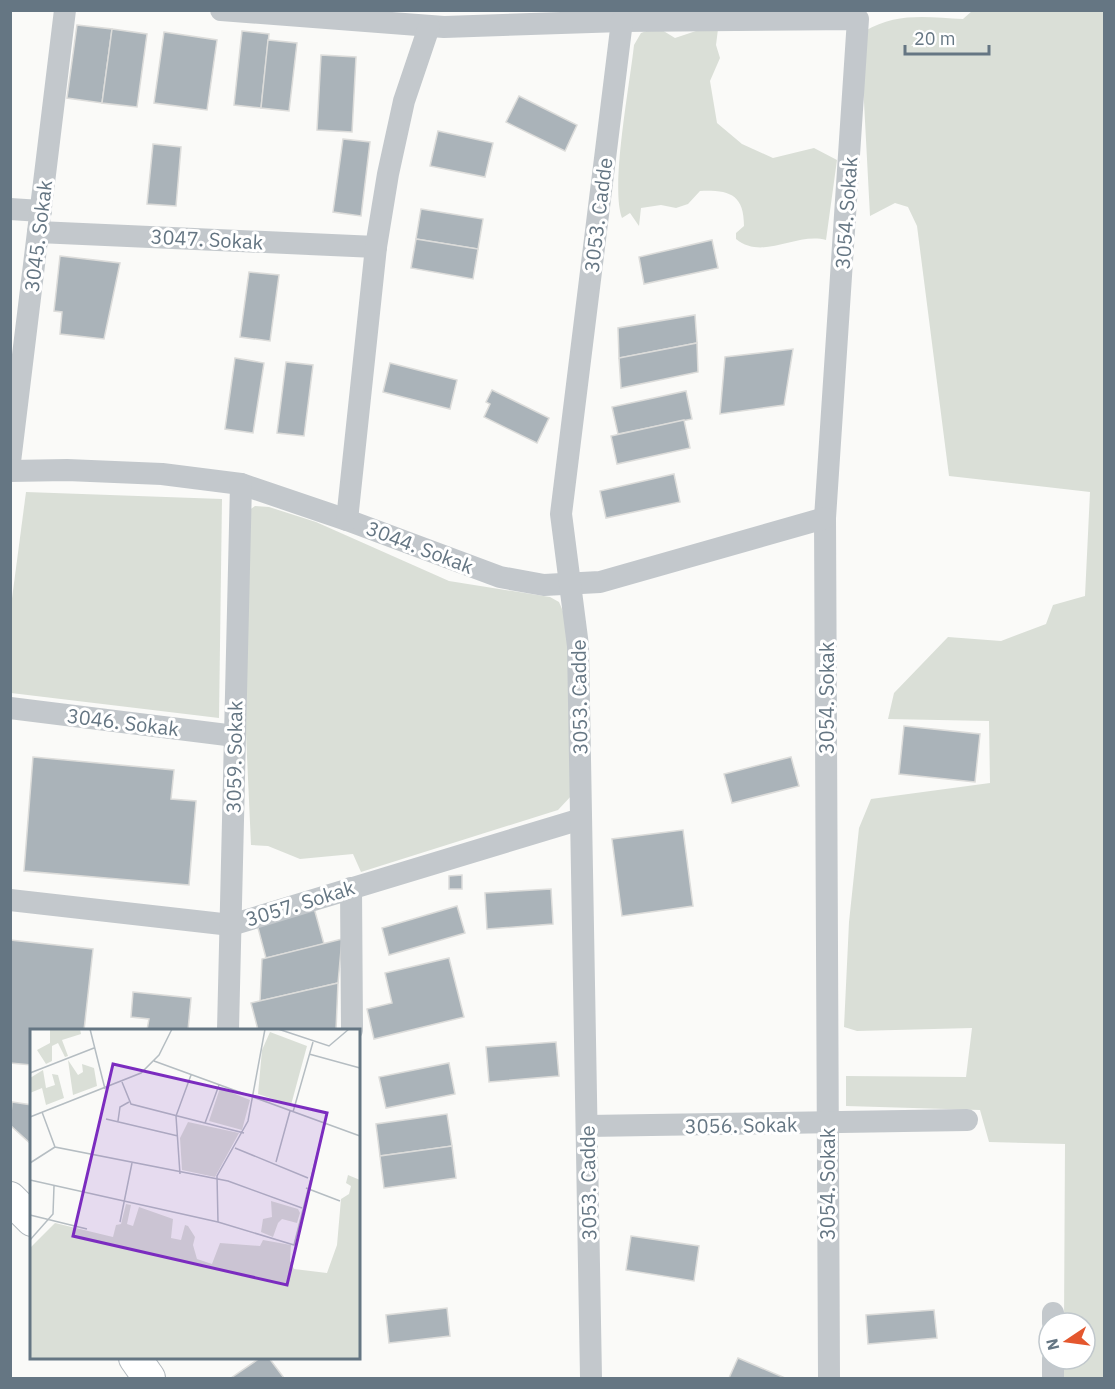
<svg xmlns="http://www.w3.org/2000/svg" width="1115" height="1389" font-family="'IBM Plex Sans',sans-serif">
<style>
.green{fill:#dadfd7}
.building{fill:#aab3b9;stroke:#dcdcda;stroke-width:1.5}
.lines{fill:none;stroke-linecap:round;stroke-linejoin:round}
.secondary-casing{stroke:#b3babf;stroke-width:34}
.street{stroke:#c3c8cc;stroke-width:22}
.secondary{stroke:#fff;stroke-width:32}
.labels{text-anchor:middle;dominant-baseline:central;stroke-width:6;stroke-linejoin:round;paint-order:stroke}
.street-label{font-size:20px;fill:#657683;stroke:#fff}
.inset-road{fill:none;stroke:#b5bdc2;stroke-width:1.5}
.view{fill:#7b2cbf;fill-opacity:0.15;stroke:#7b2cbf;stroke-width:3}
.inset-edge{fill:none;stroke:#657683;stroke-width:3}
</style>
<rect width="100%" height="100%" fill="#fafaf8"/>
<g class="green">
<path d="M972,11H1104V1378H1064V1359H1085V1323H1064L1065,1144L989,1142L980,1110L846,1106V1076L966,1077L972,1028L857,1031L844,1027L849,922L859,828L871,799L990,783L989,721L888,719L894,693L948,637L1001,641L1046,624L1053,605L1085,596L1090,492L949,476L917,226L908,207L895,203L870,216L861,45L865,31C896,12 928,17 963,19Z"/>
<path d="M657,27L675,38L705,28L718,29L716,45L720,58L710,81L717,123L742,144L773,158L814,148L837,160L826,240C796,232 763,261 736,239V233L744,226C744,194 729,190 700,191L688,204L676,208L661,205L641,208L639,226L630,213L622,218C610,187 630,84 634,45L641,33Z"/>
<path d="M26,492L222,499L219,718L11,693V606Z"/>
<path d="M255,506L269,507L316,522L449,581L550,597L559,602L571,630L573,794L558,810L361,872L353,854L300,859L268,846L251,845L246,734L248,511Z"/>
</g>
<g class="building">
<path d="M77,25L112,29L102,103L67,98Z"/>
<path d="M112,29L147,34L137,107L102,103Z"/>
<path d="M242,31L269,34L261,108L234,105Z"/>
<path d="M164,32L217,40L207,110L154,103Z"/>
<path d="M268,40L297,43L289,111L261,108Z"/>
<path d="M321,55L356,57L352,132L317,130Z"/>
<path d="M519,96L577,125L565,151L506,122Z"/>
<path d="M438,131L493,143L485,177L430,166Z"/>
<path d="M343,139L370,142L361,216L333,212Z"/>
<path d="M153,144L181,147L176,206L147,204Z"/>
<path d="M421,209L483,219L478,249L416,239Z"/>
<path d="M416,239L478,249L473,279L411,268Z"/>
<path d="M712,240L718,268L644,284L639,257Z"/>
<path d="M60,256L120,263L104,339L60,334L62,312L54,311Z"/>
<path d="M249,272L279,275L270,341L240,337Z"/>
<path d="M695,315L697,343L619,358L618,328Z"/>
<path d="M697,343L698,372L621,388L619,358Z"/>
<path d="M793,349L784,405L720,414L725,357Z"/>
<path d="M235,358L264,363L253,433L225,429Z"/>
<path d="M286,362L313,365L304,436L277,433Z"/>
<path d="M390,363L457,380L450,409L383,392Z"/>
<path d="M492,390L549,418L537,443L484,417L490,404L486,402Z"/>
<path d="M686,391L692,419L618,434L612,407Z"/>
<path d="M684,420L690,448L617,464L611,436Z"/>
<path d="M674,474L680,502L606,518L600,491Z"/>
<path d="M904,726L980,734L975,782L899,774Z"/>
<path d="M33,757L174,770L171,799L196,801L189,885L24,871Z"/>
<path d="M791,757L799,786L732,803L724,774Z"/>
<path d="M683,830L693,906L622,916L612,839Z"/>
<path d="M462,875V889H449V876Z"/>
<path d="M551,889L553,924L487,929L485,893Z"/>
<path d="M457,906L465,933L389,955L382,928Z"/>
<path d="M314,908L324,944L266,958L257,924Z"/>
<path d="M342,939L338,983L260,1001L262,959Z"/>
<path d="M10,940L93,949L84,1030H32V1065L10,1063Z"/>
<path d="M449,958L464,1017L374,1039L367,1009L392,1003L385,973Z"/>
<path d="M338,983L336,1030H258L251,1003Z"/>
<path d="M133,992L191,998L188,1030H147L149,1019L131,1017Z"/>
<path d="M556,1042L559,1076L489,1082L486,1047Z"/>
<path d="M449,1063L455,1094L386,1108L379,1077Z"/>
<path d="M12,1102L32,1105V1145L10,1125Z"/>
<path d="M447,1114L452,1146L380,1156L376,1124Z"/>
<path d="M452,1146L456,1178L384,1188L380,1156Z"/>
<path d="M631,1236L699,1246L694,1281L626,1270Z"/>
<path d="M447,1308L450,1336L389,1343L386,1315Z"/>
<path d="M934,1310L937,1338L868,1344L866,1315Z"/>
<path d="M260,1358H269L284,1378H231Z"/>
<path d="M738,1358L785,1378H729Z"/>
</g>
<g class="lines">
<defs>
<g id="secondary">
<path d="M10,1198L32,1220"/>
<path d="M135,1358L149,1378"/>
</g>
</defs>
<use href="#secondary" class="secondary-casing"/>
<g class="street">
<path d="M221,10L444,27L622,21L858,19L825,518L829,1378"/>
<path d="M10,209L41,211"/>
<path d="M38,232L376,247"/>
<path d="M10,462L65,10"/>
<path d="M10,471L67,470L162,474L241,484L347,520L500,577L544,585L600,582L825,518"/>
<path d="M347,520L376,247L388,174L404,101L429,27"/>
<path d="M10,708L235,736"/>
<path d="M351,888L352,1030"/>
<path d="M10,900L231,925L581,819"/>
<path d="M228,1030L241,484"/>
<path d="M587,1126L967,1120"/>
<path d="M1053,1313V1323"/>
<path d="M1053,1359V1378"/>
<path d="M591,1378L578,646L561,514L622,21"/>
</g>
<use href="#secondary" class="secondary"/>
</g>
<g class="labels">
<g class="street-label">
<text transform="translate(846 213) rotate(-86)">3054. Sokak</text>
<text transform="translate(598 215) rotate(-83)">3053. Cadde</text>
<text transform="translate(38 236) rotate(-83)">3045. Sokak</text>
<text transform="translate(207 239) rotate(3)">3047. Sokak</text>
<text transform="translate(420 547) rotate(21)">3044. Sokak</text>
<text transform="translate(579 697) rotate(-91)">3053. Cadde</text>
<text transform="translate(826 698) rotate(-90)">3054. Sokak</text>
<text transform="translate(123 722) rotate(7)">3046. Sokak</text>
<text transform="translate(234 757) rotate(-89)">3059. Sokak</text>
<text transform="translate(300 903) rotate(-17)">3057. Sokak</text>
<text transform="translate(741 1125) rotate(-1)">3056. Sokak</text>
<text transform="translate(588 1183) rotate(-91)">3053. Cadde</text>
<text transform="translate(827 1184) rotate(-90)">3054. Sokak</text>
</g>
</g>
<g transform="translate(30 1029)">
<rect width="330" height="330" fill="#fafaf8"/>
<path d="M20,0H50L51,5L32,11L38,27L35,28L28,14L22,17V32L16,35L7,21L20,14ZM240,3L277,17L261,76L228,65L232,21ZM38,31L48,46L53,43L52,35L64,39L67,57L43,66ZM13,41L16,59L25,56L22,45L28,46L34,69L16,76L12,59L0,64V49ZM190,59L220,71L212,101L179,92ZM158,93L209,104L185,148L152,141L150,109ZM318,146L330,151V330H0V219L25,194L83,208L86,196L91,195L96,175L101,176L97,195L103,197L109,178L143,190L141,209L151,211L155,196L158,197L165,208L163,216L167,230L182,235L190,214L230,217L233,211L261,216L260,232L264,240L297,244L307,216L311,170L319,165L321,157L316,154ZM241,172L268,180L270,184L267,194L252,190L248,194L243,208L231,203L233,190L242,188Z" fill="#dadfd7"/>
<path class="inset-road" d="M60,0L75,60M248,0L299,17L319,0M279,25L330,39M124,32L330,107M0,44L64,19M92,53L101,75L214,104M12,83L25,118L198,152L272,179M263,83L283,13M0,88L111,44L129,26L142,0M76,90L148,107M88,92L90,78L99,73M175,94L189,56M205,119L278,149M246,133L260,82M0,134L25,118M150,145L146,87L161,46M0,151L188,193L264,216L295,94M276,159L310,172M0,186L57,200M90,193L102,134M188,193L187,147L218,92L235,0M0,211L23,185L24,157"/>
<path class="view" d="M83,35L297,84L257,256L43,207Z"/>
<rect width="330" height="330" class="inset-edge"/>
</g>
<rect width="1115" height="1389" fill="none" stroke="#657683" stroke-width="24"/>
<g transform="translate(1067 1341) rotate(257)"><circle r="28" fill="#ffffff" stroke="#c1c8cd" stroke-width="1.5"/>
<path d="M0-4.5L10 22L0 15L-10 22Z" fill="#e4572e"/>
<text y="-9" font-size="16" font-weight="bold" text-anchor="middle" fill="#657683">N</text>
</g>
<path d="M905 45v9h84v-9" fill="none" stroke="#657683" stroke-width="3"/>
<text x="914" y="45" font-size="18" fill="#657683" stroke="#ffffff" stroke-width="4.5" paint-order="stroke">20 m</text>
</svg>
